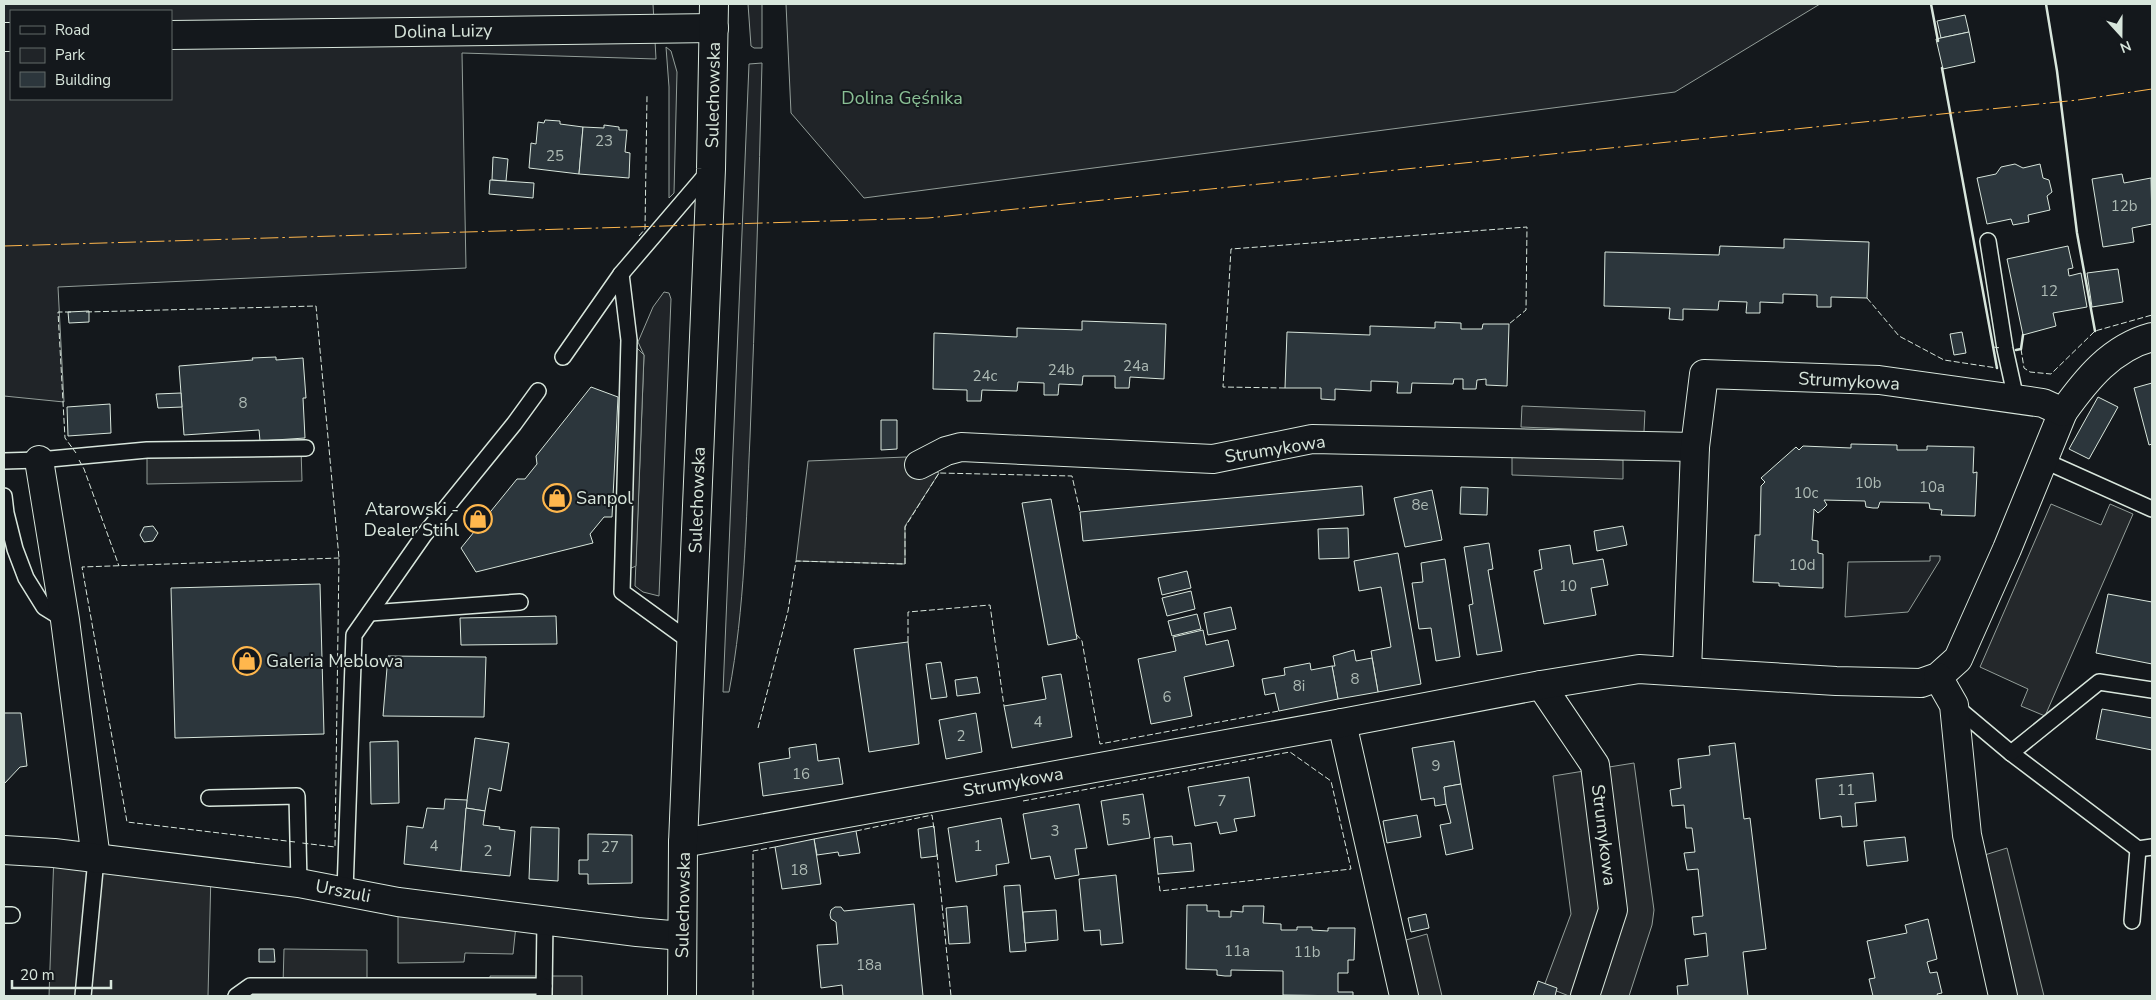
<svg xmlns="http://www.w3.org/2000/svg" width="2156" height="1000" font-family="'Nunito Sans',sans-serif">
<style>
.green{fill:#202428;stroke:#939e99;fill-rule:evenodd}
.parking{fill:#24282b;stroke:#939e99}
.building{fill:#2c363c;stroke:#d8e6dc}
.lines{fill:none;stroke-linecap:round;stroke-linejoin:round}
.lane-casing{stroke:#d8e6dc;stroke-width:18}
.street-casing{stroke:#d8e6dc;stroke-width:30}
.secondary-casing{stroke:#d8e6dc;stroke-width:30}
.lane{stroke:#14181c;stroke-width:15}
.street{stroke:#14181c;stroke-width:28}
.secondary{stroke:#14181c;stroke-width:28}
.fence{stroke:#d8e6dc;stroke-width:1;stroke-dasharray:6 2.5;stroke-linecap:butt}
.wall{stroke:#d8e6dc;stroke-width:2.5}
.power{stroke:#ffb74d;stroke-width:1;stroke-dasharray:18 4 2.5 4;stroke-linecap:butt}
.labels{text-anchor:middle;dominant-baseline:central;stroke-width:4;stroke-linejoin:round;paint-order:stroke}
.number-label{font-size:15px;fill:#adbab4}
.street-label{font-size:18px;fill:#d8e6dc;stroke:#14181c}
.park-label{font-size:18px;fill:#8ac095;stroke:#14181c}
.poi-label{font-size:18px;fill:#d8e6dc;stroke:#14181c;text-anchor:start}
</style>
<rect width="100%" height="100%" fill="#14181c"/>
<g class="green">
<path d="M4,4H653L656,59L462,53L466,268L58,287L64,402L4,396ZM11,11H171V99H11Z"/>
<path d="M748,4H762V48H754L751,46Z"/>
<path d="M786,4H1820L1675,92L864,198L791,113Z"/>
<path d="M666,47L671,51L677,72L674,193L669,198V87Z"/>
<path d="M762,63C759,188 755,312 750,437C746,522 745,608 729,692H723L749,64Z"/>
<path d="M664,292L669,293L671,299L659,596L643,592L635,586L644,355L638,342L653,307Z"/>
<path d="M1930,556H1940V560L1908,612L1845,617L1848,562L1930,561Z"/>
</g>
<g class="parking">
<path d="M629,340L644,355L636,566L622,572Z"/>
<path d="M1522,406L1645,411L1644,432L1521,427Z"/>
<path d="M301,449L302,481L147,484V450Z"/>
<path d="M906,457L939,473L905,526V564L796,561L808,461Z"/>
<path d="M1512,457L1623,460V479L1512,475Z"/>
<path d="M2051,504L2101,525L2110,504L2133,514L2045,716L2021,706L2028,689L1980,667Z"/>
<path d="M1634,763L1654,910L1652,925L1629,996H1569L1544,986L1571,914L1553,776Z"/>
<path d="M2007,848L2044,996H2003L1972,859Z"/>
<path d="M54,853L211,872L208,996H49Z"/>
<path d="M398,902L517,916L513,954L465,953L464,962L398,963Z"/>
<path d="M1427,934L1442,996H1404L1392,944Z"/>
<path d="M284,949L367,950V985H283Z"/>
<path d="M490,976H582V996H491Z"/>
</g>
<g class="building">
<path d="M1965,15L1969,32L1941,38L1937,21Z"/>
<path d="M1969,32L1975,62L1943,69L1936,39Z"/>
<path d="M545,120L560,121V124L583,127L579,174L529,168L531,143L536,144L538,122L544,123Z"/>
<path d="M604,125L619,127V130H627L625,152L630,153L629,178L579,174L583,127L604,128Z"/>
<path d="M493,157L508,159L506,181L492,180Z"/>
<path d="M2015,164L2023,168L2040,164L2043,178L2049,180L2052,192L2047,196L2050,210L2028,215L2029,222L2013,225L2011,219L1987,224L1977,178L1996,174L2001,167Z"/>
<path d="M2122,174L2124,183L2151,178L2152,224L2132,228L2134,242L2103,247L2092,179Z"/>
<path d="M490,180L534,183L533,198L489,194Z"/>
<path d="M1784,239L1869,242L1867,298L1831,297V307H1817V295L1783,294V303L1760,302V313H1746L1747,302L1719,301L1718,310L1683,309V320L1669,319L1670,308L1604,306L1605,252L1719,255L1720,246L1784,248Z"/>
<path d="M2068,246L2073,268L2068,269L2069,276L2081,273L2087,307L2053,313L2056,326L2023,335L2007,259Z"/>
<path d="M2118,269L2123,302L2092,307L2087,273Z"/>
<path d="M89,311V322L69,323L68,312Z"/>
<path d="M1082,321L1166,324L1164,379L1130,377L1129,388H1115V376H1083L1082,385L1059,384L1058,395H1044V383L1018,382L1017,391L982,390L981,401H967V390L933,389L934,333L1017,337V328L1082,330Z"/>
<path d="M1435,322L1461,323V329H1482L1483,324H1509L1507,386L1486,385V379L1477,380L1476,389H1463V379H1454L1453,384L1412,383L1411,393H1397L1398,382L1371,381V391L1335,389V400L1321,399V388H1285L1287,332L1370,335V326L1435,328Z"/>
<path d="M1962,332L1966,353L1954,355L1950,334Z"/>
<path d="M276,357V360L303,358L306,398H303L305,438L260,441L259,430L184,435L179,366L253,360L252,358Z"/>
<path d="M2152,383V444L2149,445L2134,388Z"/>
<path d="M591,387L618,397L612,517H604L590,534L593,543L476,572L461,548L517,479H525L537,464L536,456Z"/>
<path d="M181,393L182,407L158,408L156,394Z"/>
<path d="M2098,397L2118,407L2089,459L2069,449Z"/>
<path d="M110,404L111,433L68,436L67,407Z"/>
<path d="M881,420H897V449L881,450Z"/>
<path d="M1851,444L1897,445V450H1927V446L1974,447L1973,473L1977,472L1975,516L1941,515L1942,510L1930,509L1929,503L1880,502L1878,508H1873L1866,507L1865,501L1824,500L1827,505L1823,509L1818,513L1814,509L1812,540L1818,541V553L1823,554V588L1779,586V583L1753,582L1755,535H1760L1761,486L1765,482L1761,478L1796,447L1799,450L1803,446L1851,448Z"/>
<path d="M1362,486L1364,515L1083,541L1080,512Z"/>
<path d="M1461,487L1488,488L1487,515L1460,514Z"/>
<path d="M1432,490L1442,540L1405,547L1394,498Z"/>
<path d="M1051,499L1077,639L1048,645L1022,503Z"/>
<path d="M153,526L158,533L153,541L144,542L140,535L144,527Z"/>
<path d="M1623,526L1627,545L1597,551L1594,531Z"/>
<path d="M1348,528L1349,558L1319,559L1318,529Z"/>
<path d="M1489,543L1493,569L1488,570L1502,651L1477,655L1469,605L1473,604L1464,547Z"/>
<path d="M1570,545L1573,564L1603,559L1608,585L1591,588L1596,615L1544,624L1534,571L1542,569L1539,550Z"/>
<path d="M1398,553L1421,684L1378,692L1371,651L1391,647L1381,587L1359,591L1354,561Z"/>
<path d="M1445,559L1460,657L1436,661L1431,628L1419,629L1412,583L1423,582L1421,563Z"/>
<path d="M1187,571L1191,588L1162,595L1158,578Z"/>
<path d="M320,584L324,734L175,738L171,588Z"/>
<path d="M1191,591L1195,609L1167,616L1162,598Z"/>
<path d="M2108,594L2152,602V664L2096,653Z"/>
<path d="M1231,607L1236,629L1208,635L1204,613Z"/>
<path d="M1197,614L1201,629L1172,636L1168,621Z"/>
<path d="M556,616L557,644L461,645L460,618Z"/>
<path d="M1203,630L1206,645L1228,640L1234,666L1184,677L1192,716L1151,724L1138,659L1176,651L1173,637Z"/>
<path d="M908,642L919,744L869,752L854,649Z"/>
<path d="M1354,650L1356,661L1372,658L1378,692L1338,699L1332,666H1335L1333,656Z"/>
<path d="M388,656L486,657L484,717L383,716Z"/>
<path d="M941,662L947,697L931,699L926,664Z"/>
<path d="M1310,663L1311,670L1332,666L1338,699L1279,711L1275,693L1265,695L1262,679L1285,675L1284,668Z"/>
<path d="M1061,674L1072,737L1012,748L1004,706L1046,699L1042,677Z"/>
<path d="M977,677L980,693L957,696L955,680Z"/>
<path d="M2102,709L2152,718V750L2096,739Z"/>
<path d="M4,713H21L27,766L20,767L4,784Z"/>
<path d="M976,713L982,752L946,759L939,720Z"/>
<path d="M475,738L509,743L501,791L489,788L485,811L466,808Z"/>
<path d="M398,741L399,803L371,804L370,742Z"/>
<path d="M1454,741L1461,784L1444,787L1447,804L1435,806L1434,798L1421,800L1412,748Z"/>
<path d="M1735,743L1744,819L1750,818L1766,949L1743,952L1748,996H1678L1677,986L1688,985L1685,959L1708,956L1706,933L1694,935L1692,917L1703,916L1698,869L1687,870L1684,853L1695,852L1692,828H1686L1684,805L1672,806L1670,790L1681,788L1678,759L1710,755L1709,746Z"/>
<path d="M816,744L818,761L839,758L843,784L763,796L759,763L790,758L789,748Z"/>
<path d="M1873,773L1876,801L1855,803L1857,826L1842,827L1841,816L1820,819L1816,779Z"/>
<path d="M1249,777L1255,816L1234,819L1237,831L1220,834L1217,822L1195,826L1188,787Z"/>
<path d="M1461,784L1473,849L1446,855L1440,825L1451,823L1446,804L1444,787Z"/>
<path d="M1143,794L1150,838L1108,845L1101,801Z"/>
<path d="M445,799L467,800L461,871L404,864L407,826L423,828L427,808L444,809Z"/>
<path d="M1079,804L1087,848L1075,849L1079,875L1055,879L1050,856L1031,859L1023,814Z"/>
<path d="M466,808L485,811L483,825L500,827L499,829L515,831L510,876L461,871Z"/>
<path d="M1417,815L1421,837L1387,843L1383,821Z"/>
<path d="M1001,818L1009,863L996,865L997,875L956,882L948,828Z"/>
<path d="M934,826L937,856L921,858L918,829Z"/>
<path d="M531,827L559,828L558,881L529,879Z"/>
<path d="M856,831L860,853L839,856L838,852L817,855L814,839Z"/>
<path d="M588,834L632,835V883L588,884V874H579V860H588Z"/>
<path d="M1172,836L1173,845L1191,843L1194,871L1158,874L1154,838Z"/>
<path d="M1905,837L1908,861L1867,866L1864,841Z"/>
<path d="M814,839L821,884L782,889L775,847Z"/>
<path d="M1116,875L1123,943L1101,945L1100,930L1084,931L1079,879Z"/>
<path d="M1020,885L1026,951L1010,952L1004,886Z"/>
<path d="M914,904L923,996H843L842,985L821,988L817,945L838,944L836,922L831,919L830,915L831,910L835,907H841L844,911Z"/>
<path d="M1187,905H1207V911H1219V917H1231V911L1243,912V906H1264L1263,923L1281,924V930H1297V927H1312V930L1328,931V928H1355L1354,960H1348V973H1338V992H1353V996L1283,995V971L1231,970V976H1225L1217,975V970L1186,969Z"/>
<path d="M967,906L970,943L949,944L946,908Z"/>
<path d="M1056,910L1058,940L1025,943L1023,912Z"/>
<path d="M1426,914L1429,928L1411,932L1408,918Z"/>
<path d="M1928,919L1937,959L1927,962L1930,973L1937,972L1942,993L1937,994L1938,996H1873L1869,979L1875,978L1867,941L1907,933L1905,925Z"/>
<path d="M259,949H274L275,962H259Z"/>
<path d="M1538,981L1557,988L1555,996H1533Z"/>
</g>
<g class="lines">
<defs>
<g id="lane">
<path d="M1988,241L2005,349L2016,399"/>
<path d="M621,274L629,340L622,592L691,642"/>
<path d="M563,357L621,274L710,170"/>
<path d="M4,461L39,460L147,450L306,448"/>
<path d="M2045,461L2152,509"/>
<path d="M4,496L6,513L15,549L26,578L44,607L65,620"/>
<path d="M370,613L520,602"/>
<path d="M1955,706L2011,753L2138,849L2152,847"/>
<path d="M2011,753L2099,682L2152,690"/>
<path d="M209,798L297,796L299,883"/>
<path d="M345,891L354,635L424,535L514,424L538,391"/>
<path d="M4,915H12"/>
<path d="M2132,921L2138,849"/>
<path d="M544,995L545,920"/>
<path d="M83,996L96,859"/>
<path d="M236,996L250,986H544"/>
</g>
<g id="street">
<path d="M171,35L714,28"/>
<path d="M4,37H11"/>
<path d="M39,460L65,620L96,859"/>
<path d="M919,465L946,451L961,447L1213,459L1312,439L1695,447"/>
<path d="M1687,672L1836,681L1921,683L1938,677L1958,659L2007,549L2063,412"/>
<path d="M1938,677L1954,705L1967,835L2003,996"/>
<path d="M1541,685L1595,765L1613,910L1585,996"/>
<path d="M1342,723L1404,996"/>
<path d="M683,843L1342,723L1541,685L1639,669L1687,672L1695,447L1704,374L1879,380L2043,403L2063,412C2086,380 2111,348 2152,337"/>
<path d="M4,850L54,853L299,883L398,902L637,932L682,936"/>
</g>
<path id="secondary" d="M682,996L683,843L711,169L714,4"/>
</defs>
<use href="#lane" class="lane-casing"/>
<use href="#street" class="street-casing"/>
<use href="#secondary" class="secondary-casing"/>
<use href="#lane" class="lane"/>
<use href="#street" class="street"/>
<use href="#secondary" class="secondary"/>
<g class="fence">
<path d="M639,236L645,229L647,96"/>
<path d="M1867,298L1899,336L1944,360L1997,368"/>
<path d="M71,312H58L65,438L76,453"/>
<path d="M86,312L316,306L339,558L335,847L302,843"/>
<path d="M1993,347L2001,348"/>
<path d="M2021,349L2024,368L2030,372L2051,374L2095,331L2152,315"/>
<path d="M1285,388L1223,387L1231,249L1527,227L1526,310L1509,324"/>
<path d="M79,460L84,469L119,566"/>
<path d="M1076,634L1082,641L1100,744L1279,711"/>
<path d="M908,642V612L990,605L1004,706"/>
<path d="M758,728L788,611L796,561L905,564V527L939,473L1072,476L1080,512"/>
<path d="M1023,801L1290,752L1331,781L1351,869L1160,891L1158,874"/>
<path d="M856,831L932,815L934,829"/>
<path d="M295,842L127,822L82,567L339,558"/>
<path d="M937,854L951,996"/>
<path d="M753,996V851L775,847"/>
</g>
<g class="wall">
<path d="M1931,4L1938,41"/>
<path d="M2046,4L2057,71L2077,233L2095,331"/>
<path d="M1942,68L1997,368"/>
<path d="M2016,350L2021,349L2023,335"/>
</g>
<path class="power" d="M4,246L928,218L2078,100L2152,89"/>
</g>
<defs>
<symbol id="shop-ring" viewBox="-11 -11 22 22"><circle r="9.5" fill="#14181c" stroke="#ffb74d" stroke-width="1.5"/><path d="M-5-2.5h2.3a2.7 3.5 0 0 1 5.4 0H5L5.5 6h-11ZM-1.5-2.5h3a1.5 2.3 0 0 0-3 0Z" fill="#ffb74d"/></symbol>
</defs>
<g fill-rule="evenodd">
<use href="#shop-ring" x="541" y="482" width="32" height="32"/>
<use href="#shop-ring" x="462" y="503" width="32" height="32"/>
<use href="#shop-ring" x="231" y="645" width="32" height="32"/>
</g>
<g class="labels">
<g class="number-label">
<text x="604" y="141">23</text>
<text x="555" y="156">25</text>
<text x="2124" y="206">12b</text>
<text x="2049" y="291">12</text>
<text x="1136" y="366">24a</text>
<text x="1061" y="370">24b</text>
<text x="985" y="376">24c</text>
<text x="243" y="403">8</text>
<text x="1868" y="483">10b</text>
<text x="1932" y="487">10a</text>
<text x="1806" y="493">10c</text>
<text x="1420" y="505">8e</text>
<text x="1802" y="565">10d</text>
<text x="1568" y="586">10</text>
<text x="1355" y="679">8</text>
<text x="1299" y="686">8i</text>
<text x="1167" y="697">6</text>
<text x="1038" y="722">4</text>
<text x="961" y="736">2</text>
<text x="1436" y="766">9</text>
<text x="801" y="774">16</text>
<text x="1846" y="790">11</text>
<text x="1222" y="801">7</text>
<text x="1126" y="820">5</text>
<text x="1055" y="831">3</text>
<text x="434" y="846">4</text>
<text x="978" y="846">1</text>
<text x="610" y="847">27</text>
<text x="488" y="851">2</text>
<text x="799" y="870">18</text>
<text x="1237" y="951">11a</text>
<text x="1307" y="952">11b</text>
<text x="869" y="965">18a</text>
</g>
<g class="street-label">
<text transform="translate(443 31) rotate(-1)">Dolina Luizy</text>
<text transform="translate(713 95) rotate(-89)">Sulechowska</text>
<text transform="translate(1849 381) rotate(3)">Strumykowa</text>
<text transform="translate(1275 449) rotate(-9)">Strumykowa</text>
<text transform="translate(697 500) rotate(-88)">Sulechowska</text>
<text transform="translate(1013 782) rotate(-10)">Strumykowa</text>
<text transform="translate(1604 835) rotate(83)">Strumykowa</text>
<text transform="translate(343 891) rotate(11)">Urszuli</text>
<text transform="translate(683 905) rotate(-89)">Sulechowska</text>
</g>
<g class="park-label">
<text x="902" y="98">Dolina Gęśnika</text>
</g>
<g class="poi-label">
<text x="576" y="498">Sanpol</text>
<text x="459" y="509" text-anchor="end">Atarowski -<tspan x="459" dy="21">Dealer Stihl</tspan></text>
<text x="266" y="661">Galeria Meblowa</text>
</g>
</g>
<rect width="2156" height="1000" fill="none" stroke="#d8e6dc" stroke-width="10"/>
<rect x="10" y="10" width="162" height="90" fill="#14181c" stroke="#626a69"/>
<rect x="20" y="26" width="25" height="8" fill="#14181c" stroke="#626a69"/>
<text x="55" y="35" font-size="15" fill="#d8e6dc">Road</text>
<rect x="20" y="48" width="25" height="15" fill="#202428" stroke="#626a69"/>
<text x="55" y="60" font-size="15" fill="#d8e6dc">Park</text>
<rect x="20" y="72" width="25" height="15" fill="#2c363c" stroke="#626a69"/>
<text x="55" y="85" font-size="15" fill="#d8e6dc">Building</text>
<g transform="translate(2121 35) rotate(159)" stroke="#14181c" stroke-width="4" paint-order="stroke">
<path d="M0-4L9 19L0 12L-9 19Z" fill="#d8e6dc"/>
<text y="-8" font-size="14" font-weight="bold" text-anchor="middle" fill="#d8e6dc">N</text>
</g>
<path d="M12 980v8h99v-8" fill="none" stroke="#d8e6dc" stroke-width="2.5"/>
<text x="20" y="980" font-size="15" fill="#d8e6dc" stroke="#14181c" stroke-width="4" paint-order="stroke">20 m</text>
</svg>
